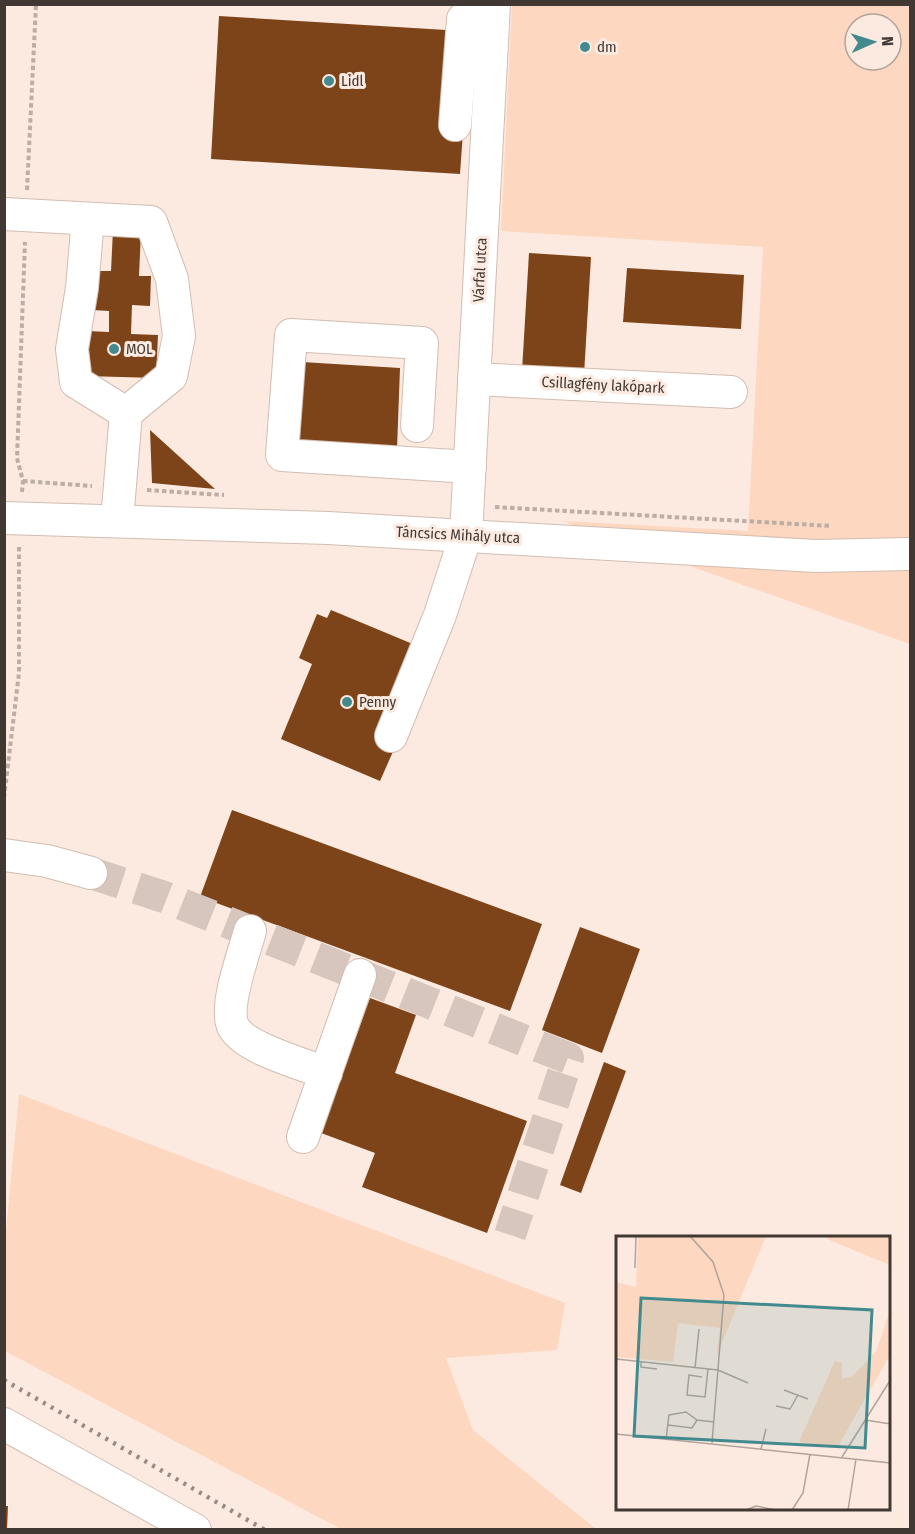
<svg xmlns="http://www.w3.org/2000/svg" width="915" height="1534" font-family="'Fira Sans Condensed',sans-serif">
<style>
.green{fill:#fdd7bf;fill-rule:evenodd}
.building{fill:#7d4419}
.lines{fill:none;stroke-linecap:round;stroke-linejoin:round}
.minor-tunnel{stroke:#d7c6bd;stroke-width:32;stroke-dasharray:32 16;stroke-linecap:butt}
.minor-casing{stroke:#d2bdb0;stroke-width:34}
.path{stroke:#bcada5;stroke-width:4;stroke-dasharray:4.5 3;stroke-linecap:butt}
.minor{stroke:#fff;stroke-width:32}
.rail{stroke:#978a83;stroke-width:4.5;stroke-dasharray:3 6;stroke-linecap:butt}
.poi-dot{fill:#438a8f;stroke:#fceae0;stroke-width:2}
.labels{text-anchor:middle;dominant-baseline:central;stroke-width:6;stroke-linejoin:round;paint-order:stroke}
.poi-label{font-size:15px;fill:#413833;stroke:#fceae0;text-anchor:start}
.street-label{font-size:15px;fill:#413833;stroke:#fceae0}
.inset-road{fill:none;stroke:#b1a39b;stroke-width:1.5}
.view{fill:#438a8f;fill-opacity:0.15;stroke:#438a8f;stroke-width:3}
.inset-edge{fill:none;stroke:#413833;stroke-width:3}
</style>
<rect width="100%" height="100%" fill="#fceae0"/>
<g class="green">
<path d="M512,5H910V644L563,521L748,531L763,247L501,231ZM855,24H891V60H855Z"/>
<path d="M19,1094L565,1303L557,1350L446,1358L473,1430L596,1529H341L5,1351V1242Z"/>
</g>
<g class="building">
<path d="M219,16L446,30L439,131L463,132L460,174L211,159Z"/>
<path d="M113,230L141,231L139,276H151L150,306L132,305L131,334L158,335L156,378L85,376L87,331L109,332V311L92,310L94,271H111Z"/>
<path d="M529,253L591,257L584,375L522,371Z"/>
<path d="M627,268L744,275L741,329L623,322Z"/>
<path d="M302,362L400,368L397,449L296,443Z"/>
<path d="M150,430L215,489L152,483Z"/>
<path d="M331,610L420,647L395,747L380,781L281,739L312,664L299,658L317,614L327,618Z"/>
<path d="M232,810L542,924L510,1011L200,897Z"/>
<path d="M580,927L640,949L602,1053L542,1030Z"/>
<path d="M370,998L416,1015L395,1073L527,1121L487,1233L362,1187L375,1153L321,1133Z"/>
<path d="M604,1062L626,1071L581,1193L560,1185Z"/>
<path d="M4,1506H8L7,1530H4Z"/>
</g>
<g class="lines">
<path class="minor-tunnel" d="M91,873L164,897L568,1058L510,1235"/>
<defs>
<g id="minor">
<path d="M455,125L463,19L493,21"/>
<path d="M4,214L151,222L172,279L179,336L171,376L126,413L117,521"/>
<path d="M88,219L82,288L72,349L76,382L126,413"/>
<path d="M474,379L731,392"/>
<path d="M417,426L422,343L291,335L282,455L470,467"/>
<path d="M4,518L328,528L816,556L910,554"/>
<path d="M391,736L440,615L466,535L494,4"/>
<path d="M4,855L47,861L91,873"/>
<path d="M250,931C244,953 224,1006 233,1026C243,1048 303,1064 326,1073"/>
<path d="M303,1137L360,975"/>
<path d="M4,1424L195,1530"/>
</g>
</defs>
<use href="#minor" class="minor-casing"/>
<g class="path">
<path d="M27,190L36,4"/>
<path d="M23,481L92,486"/>
<path d="M147,490L224,495"/>
<path d="M22,492L23,481L17,458L25,242"/>
<path d="M495,507L832,526"/>
<path d="M4,798L19,673V544"/>
</g>
<use href="#minor" class="minor"/>
<path class="rail" d="M4,1380L265,1530"/>
</g>
<g class="poi-dot">
<circle cx="585" cy="47" r="6"/>
<circle cx="329" cy="81" r="6"/>
<circle cx="114" cy="349" r="6"/>
<circle cx="347" cy="702" r="6"/>
</g>
<g class="labels">
<g class="poi-label">
<text x="597" y="47">dm</text>
<text x="341" y="81">Lidl</text>
<text x="126" y="349">MOL</text>
<text x="359" y="702">Penny</text>
</g>
<g class="street-label">
<text transform="translate(480 270) rotate(-87)">Várfal utca</text>
<text transform="translate(603 385) rotate(3)">Csillagfény lakópark</text>
<text transform="translate(458 535) rotate(3)">Táncsics Mihály utca</text>
</g>
</g>
<g transform="translate(616 1236)">
<rect width="274" height="274" fill="#fceae0"/>
<path d="M22,0H150L101,119L104,92L62,87L57,126L0,121V46L20,51ZM213,0H274V29L211,3ZM274,75V119L221,212L183,206L219,125L226,127V143L237,140L260,115Z" fill="#fdd7bf"/>
<path class="inset-road" d="M74,0L97,26L108,59L96,207M19,32L20,0M0,123L102,134L132,147M25,126V131L41,133M79,132L83,93M86,141L73,139L71,159L89,161L92,133M168,154L192,163M160,170L174,173L182,159M249,184L275,188M52,189L76,192L81,184M0,198L275,227M50,203L53,179L70,176L81,184L98,186M145,213L150,193M226,221L275,143M130,274L140,270L160,274M176,274L187,257L194,218M232,274L240,223"/>
<path class="view" d="M25,62L256,74L249,212L18,200Z"/>
<rect width="274" height="274" class="inset-edge"/>
</g>
<rect width="915" height="1534" fill="none" stroke="#413833" stroke-width="12"/>
<g transform="translate(873 42) rotate(87)"><circle r="28" fill="#fceae0" stroke="#b1a39b" stroke-width="1.5"/>
<path d="M0-4.5L10 22L0 15L-10 22Z" fill="#438a8f"/>
<text y="-9" font-size="16" font-weight="bold" text-anchor="middle" fill="#413833">N</text>
</g>
</svg>
